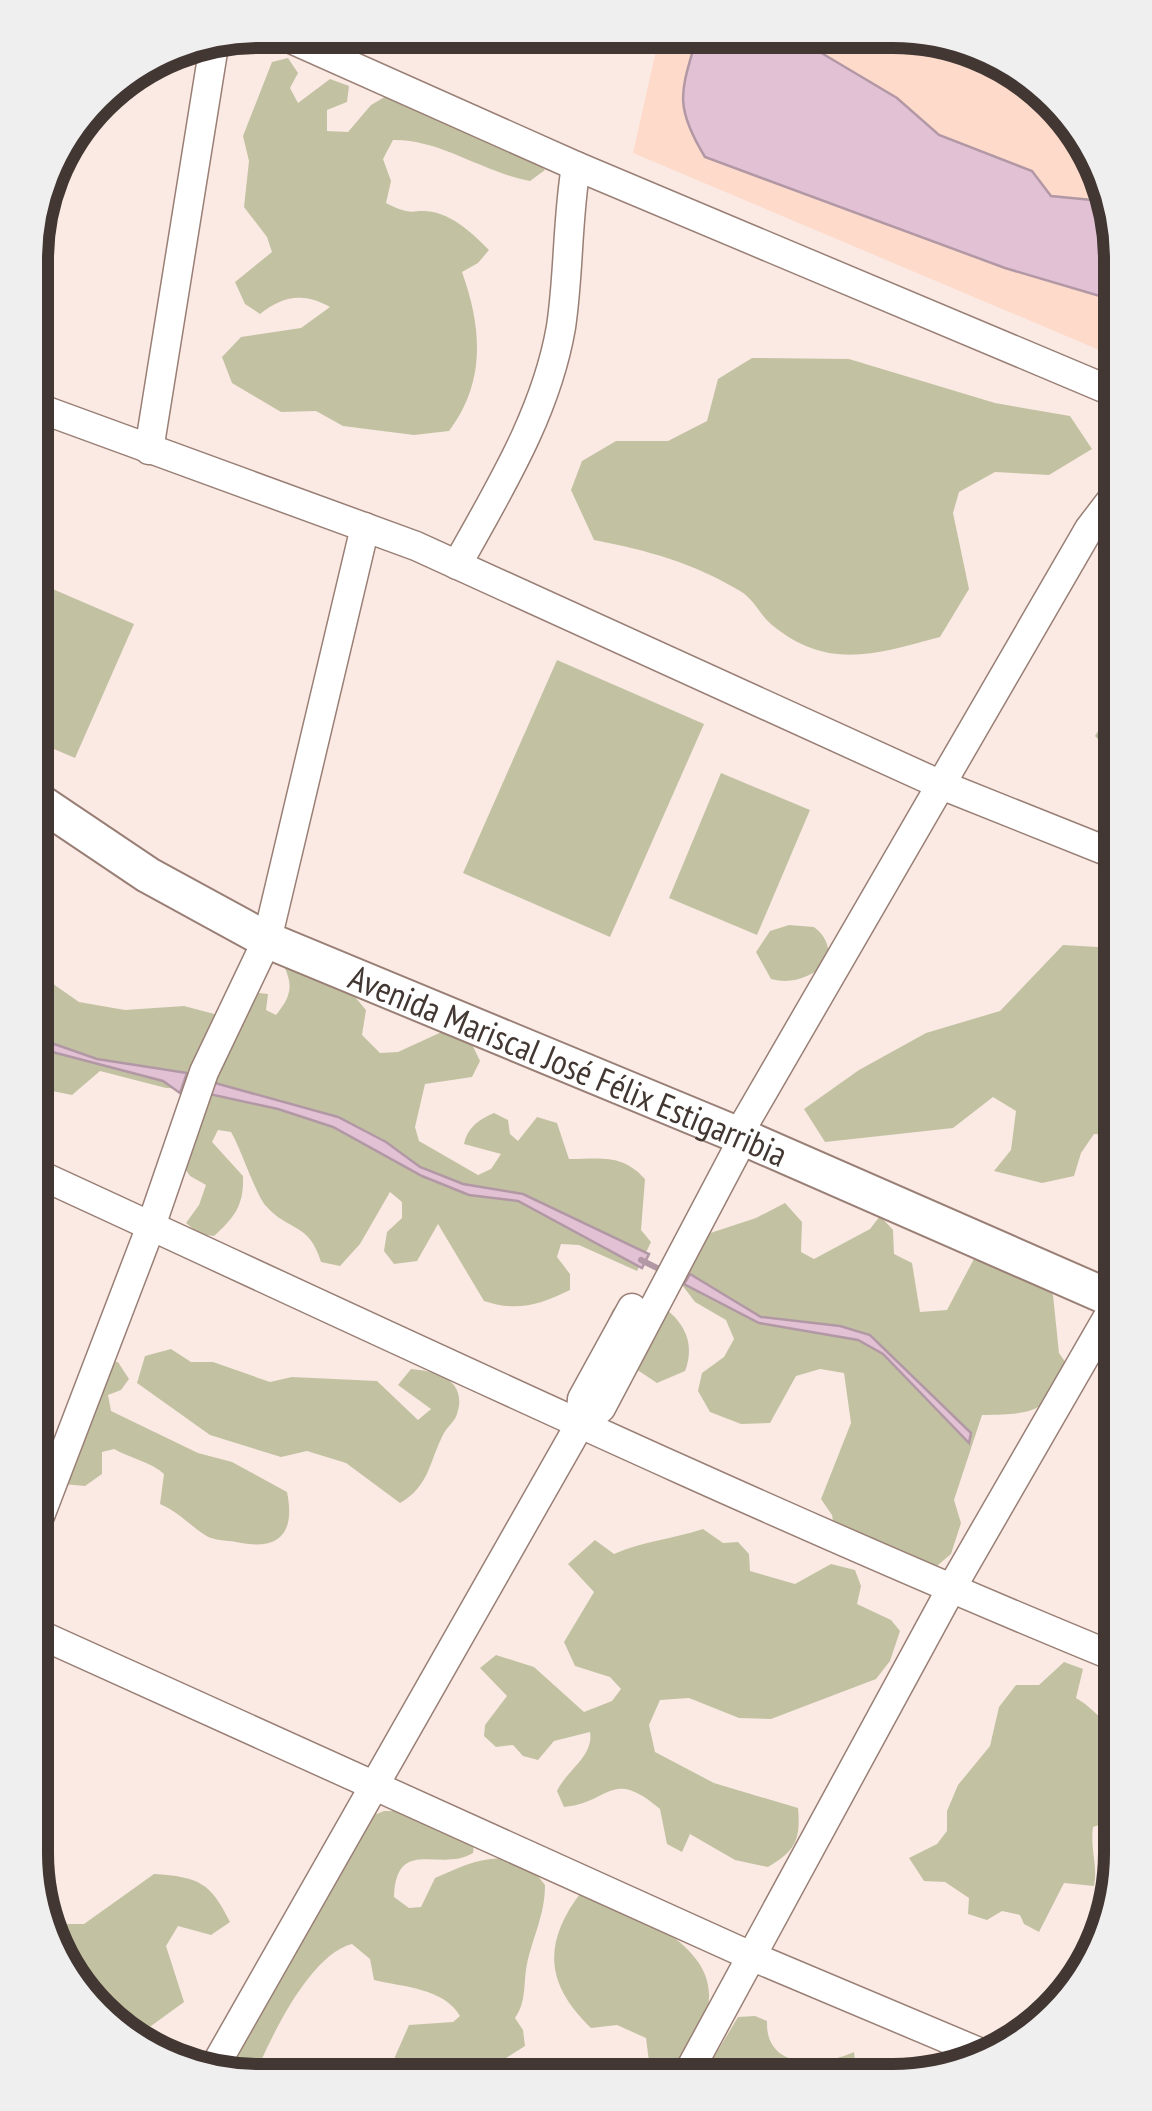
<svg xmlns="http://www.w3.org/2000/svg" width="1152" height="2111" font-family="'PT Sans Narrow',sans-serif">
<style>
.built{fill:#fedacb}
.green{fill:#c2c2a3}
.water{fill:#e2c1d5;stroke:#b298a4;stroke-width:2.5}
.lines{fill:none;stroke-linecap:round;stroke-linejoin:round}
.stream{stroke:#b298a4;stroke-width:6}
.minor-casing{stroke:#997f75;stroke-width:31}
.major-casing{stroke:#997f75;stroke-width:39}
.minor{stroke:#fff;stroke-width:28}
.major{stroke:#fff;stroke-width:35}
.labels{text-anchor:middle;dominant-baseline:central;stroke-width:8;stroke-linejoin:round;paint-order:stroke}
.street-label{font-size:35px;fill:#423732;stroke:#fff}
.rim{fill:none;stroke:#423732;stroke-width:12}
</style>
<rect width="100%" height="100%" fill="#fbeae3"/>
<path class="built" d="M660,33L937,34L1044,86L1110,185L1111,355L633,153Z"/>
<g class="green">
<path d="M288,58L298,73L290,88L298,103L330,79L349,86L347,102L327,110V131L348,132L371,105L388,95L486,142L527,153L545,170L530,181C482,172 440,139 393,140L383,159L391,181L386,203C416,218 411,208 433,212C456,217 474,235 489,250L478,263L462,272C482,328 486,382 449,431L414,435L343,426L316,411L281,412L232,383L222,357L241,337L301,328L330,307C303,292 283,296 260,314L245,304L235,282L272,252L267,237L244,207L249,161L243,136L272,62Z"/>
<path d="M752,358L849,359L995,403L1070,416L1092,449L1049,475L995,472L959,492L953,513L969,589L940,637C876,654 828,671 772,625C760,615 753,598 740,591C694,563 646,550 594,540L571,490L582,461L616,441H668L707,421L718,379Z"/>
<path d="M34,581L134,624L75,758L35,741Z"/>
<path d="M557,660L704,724L610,937L463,873Z"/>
<path d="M1113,707L1114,756L1095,736Z"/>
<path d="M721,773L810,810L757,935L669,898Z"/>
<path d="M789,925L814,927C828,938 830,949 828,965C808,976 794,985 771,979L756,952L770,931Z"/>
<path d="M1063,945L1115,948L1116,1135L1094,1134L1081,1153L1074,1176L1042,1183L994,1171L1011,1150L1016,1111L993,1097L953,1128L825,1142L804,1109L859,1070L926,1033L1000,1011Z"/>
<path d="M288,956L344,984L366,1010L362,1035L380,1053L398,1052L446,1030L469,1038L480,1061L472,1077L425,1084L415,1127L419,1141L478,1175L491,1169L501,1154L464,1144C467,1128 479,1119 494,1113L508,1120L510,1134L518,1141L537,1117L557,1123L569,1159C600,1159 622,1153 645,1179L641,1230L651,1242L637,1271L579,1245L561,1244L557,1257L570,1274V1290C539,1305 517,1312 484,1301L438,1224L417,1261L394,1264L384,1251L387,1232L402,1218V1202L390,1192L360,1244L340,1266L321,1262C309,1222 289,1232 266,1206C256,1195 241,1149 231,1132L218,1130L212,1142L243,1176C244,1205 235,1217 214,1236L199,1234L186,1223L199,1205L206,1185L190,1176L175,1154L248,992L268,994L266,1010L276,1015C290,998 294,987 284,966Z"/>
<path d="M36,972L79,1002L125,1010L184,1006L222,1016L195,1089L166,1088L100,1071L72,1095L37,1088Z"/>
<path d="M785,1203L802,1222L801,1252L814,1259L870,1229L880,1216L893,1230L894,1254L912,1263L920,1312L947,1310L975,1257L1034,1273L1053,1295L1059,1353L1073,1373C1040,1413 1035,1414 982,1415L954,1500L961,1523L951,1554L918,1582L836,1537L832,1515L821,1499L851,1423L844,1373L820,1369L796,1376L770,1423L741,1424L710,1412L698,1391L702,1373L724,1357L734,1339L726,1320L695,1302L673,1273L689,1240L756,1218Z"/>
<path d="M634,1294C670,1304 700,1332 685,1371L657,1383L636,1369L603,1331L613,1309Z"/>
<path d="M171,1349L191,1362H213L270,1382L292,1377L377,1381L418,1420L431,1409L398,1385L411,1369C437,1371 468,1380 457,1414C455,1421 448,1426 444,1433C429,1461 430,1486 400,1503L346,1463L307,1451L281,1457L210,1435L137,1383L145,1356Z"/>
<path d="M99,1360L118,1362L129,1379L121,1390L108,1395L111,1411L198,1453L232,1462L287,1492C296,1536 277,1551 236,1542C226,1540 213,1541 205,1535C188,1524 180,1513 160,1504L164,1474C151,1462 130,1458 114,1449L102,1452V1474L85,1486L63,1484Z"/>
<path d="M1119,1492V1567C1101,1549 1099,1509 1119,1492Z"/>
<path d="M703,1529L723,1543L738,1542L749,1554L750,1571L795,1584L831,1564L855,1570L861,1586L857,1604L891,1620L900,1631L890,1661L876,1679L771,1719L739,1718L689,1698L660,1700L649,1725L655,1752L714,1783L798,1808C801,1840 795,1851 768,1867L735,1860L690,1834L682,1852L667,1844L660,1809C610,1767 611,1803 564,1807L557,1791C567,1770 594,1756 590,1732L554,1741L538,1760L523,1756L513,1745L496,1747L484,1736L485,1725L507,1696L480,1668L496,1655L534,1667L584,1712L612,1701L621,1689L610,1677L575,1666L564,1642L594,1592L568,1564L595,1540L614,1554C644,1541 672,1539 703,1529Z"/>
<path d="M1064,1662L1083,1669L1076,1698C1094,1708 1101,1723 1120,1729L1121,1818L1093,1827C1090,1849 1098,1865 1094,1886L1064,1883L1039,1932L1024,1924L1020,1915L1002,1911L987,1920L968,1914L969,1898L945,1882L924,1881L909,1858L937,1844L947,1831V1811L958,1785L990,1746L999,1707L1016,1685H1039Z"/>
<path d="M384,1811H408L474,1844L473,1853C441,1873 396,1835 394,1897L409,1908L421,1907L435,1878C475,1860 514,1842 545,1885C545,1915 533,1936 527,1964C523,1984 527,2001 515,2018L523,2030L525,2046L498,2063L517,2075L386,2077L409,2025L453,2022L460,2016C444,1988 403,1987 374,1980L370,1959L352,1944C309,1955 270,2039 253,2079H228L211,2071L362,1820Z"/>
<path d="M42,1831L50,1834L52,1872L42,1895Z"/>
<path d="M154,1874C199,1877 210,1882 230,1922L211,1935L178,1926L166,1946L184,2002L136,2037L108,2025L42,1924H84Z"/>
<path d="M582,1891C631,1913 733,1947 704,2020C697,2039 681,2055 672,2073H641L649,2062L646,2038L617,2025L591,2028C544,1983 543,1942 582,1891Z"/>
<path d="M755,2016L767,2021C765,2070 821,2067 854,2052L856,2070L705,2072L738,2017Z"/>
</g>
<g class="water">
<path d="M698,33H808L813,48L897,98L939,135L1032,171L1051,196L1092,200L1110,208V299L1005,268L705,157C672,103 682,90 698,33Z"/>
<path d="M37,1038L97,1059L187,1073L180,1093L163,1081L37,1048Z"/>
<path d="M215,1083L338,1117L386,1142L420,1167L463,1184L523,1194L649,1254L642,1268L518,1201L469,1195L422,1176L333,1127L278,1109L209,1094Z"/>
<path d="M690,1274L761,1317L840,1326L870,1335L971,1433L969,1443L883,1354L858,1340L759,1323L684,1284Z"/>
</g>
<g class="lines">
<path class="stream" d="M641,1260L665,1272"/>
<defs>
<g id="minor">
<path d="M271,30L576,166L1111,391"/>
<path d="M33,406L416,546L939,784L1114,854"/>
<path d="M149,450L215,39"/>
<path d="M457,565C499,489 546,414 561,327C569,274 567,220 576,166"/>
<path d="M38,1174C397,1339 754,1509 1120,1659"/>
<path d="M580,1424L582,1399L632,1308"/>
<path d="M40,1516L151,1226L204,1072L267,940L365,527"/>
<path d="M41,1635L751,1956L986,2055"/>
<path d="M212,2071L580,1424L601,1408L737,1150L738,1135L1089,529L1112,499"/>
<path d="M688,2073L951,1589L1117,1301"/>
</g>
<g id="major">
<path id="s1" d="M35,799L148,875L267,940L738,1135L1117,1301"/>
</g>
</defs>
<use href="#minor" class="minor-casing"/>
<use href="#major" class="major-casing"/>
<use href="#minor" class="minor"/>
<use href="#major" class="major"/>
</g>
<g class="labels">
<g class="street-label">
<text stroke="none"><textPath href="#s1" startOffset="598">Avenida Mariscal José Félix Estigarribia</textPath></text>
</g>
</g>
<path d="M0 0H1152V2111H0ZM259 48H893A211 211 0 0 1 1104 259V1853A211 211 0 0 1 893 2064H259A211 211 0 0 1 48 1853V259A211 211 0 0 1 259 48Z" fill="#f0efef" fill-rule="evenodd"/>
<path class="rim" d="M259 48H893A211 211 0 0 1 1104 259V1853A211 211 0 0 1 893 2064H259A211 211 0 0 1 48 1853V259A211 211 0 0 1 259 48Z"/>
</svg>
